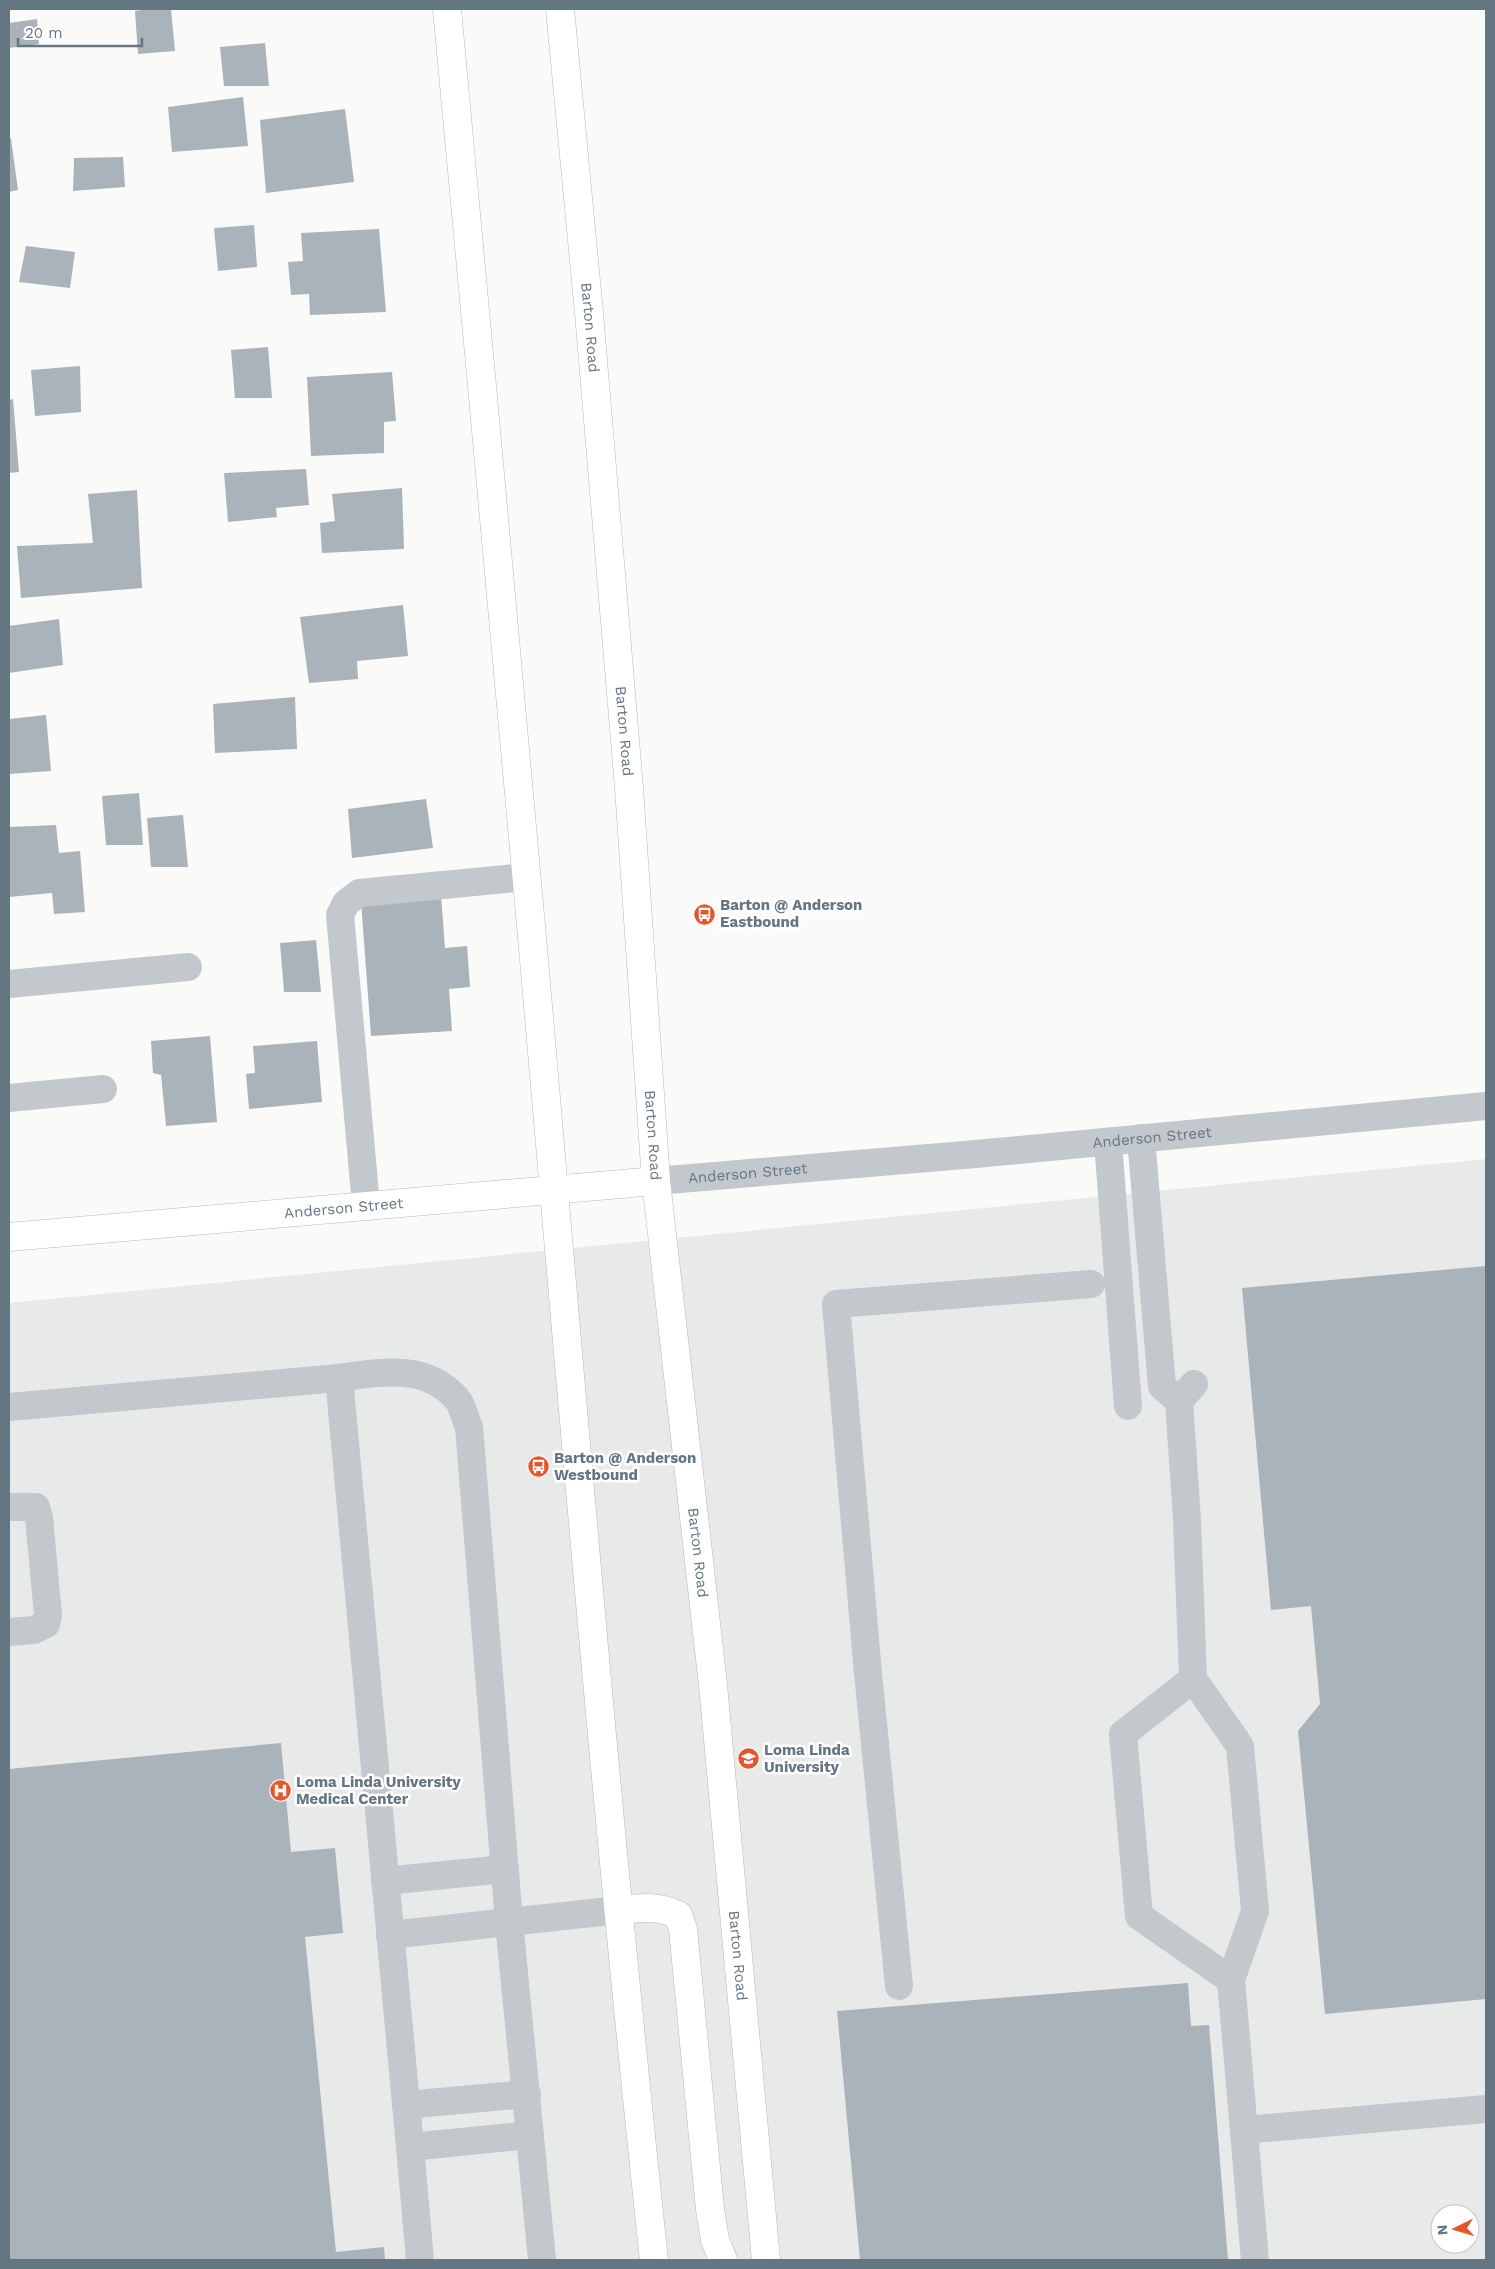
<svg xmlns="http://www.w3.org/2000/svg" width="1495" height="2269" font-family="'Work Sans',sans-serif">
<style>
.built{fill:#e8e9e9;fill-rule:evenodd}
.building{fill:#aab3b9}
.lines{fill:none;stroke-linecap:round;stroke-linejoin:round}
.major-casing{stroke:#b5babe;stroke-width:29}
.minor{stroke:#c3c8cc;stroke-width:28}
.major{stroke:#fff;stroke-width:28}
.labels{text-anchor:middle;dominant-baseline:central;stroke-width:5;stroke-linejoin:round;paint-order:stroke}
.street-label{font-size:15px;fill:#657683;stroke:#fff}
.poi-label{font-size:15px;font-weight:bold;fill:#657683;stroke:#fff;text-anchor:start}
</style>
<rect width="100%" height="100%" fill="#fafaf8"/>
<path class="built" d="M1486,1159V2260H9V1303ZM1440,2214H1470V2244H1440Z"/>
<g class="building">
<path d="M148,9H171L175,51L138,54L135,11Z"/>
<path d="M37,19L39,44L9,48V23Z"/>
<path d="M265,43L269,86H224L220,47Z"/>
<path d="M243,97L248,146L172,152L168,107Z"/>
<path d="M345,109L354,182L266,193L260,120Z"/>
<path d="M11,138L18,190L9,192V139Z"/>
<path d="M123,157L125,187L73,191L74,158Z"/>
<path d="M254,225L257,267L218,271L214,228Z"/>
<path d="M379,229L386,312L310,315L309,294L291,295L288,262L303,261L301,233Z"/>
<path d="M26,246L75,252L70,288L19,282Z"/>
<path d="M268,347L272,398H235L231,350Z"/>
<path d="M80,366L81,412L35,416L31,370Z"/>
<path d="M392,372L396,421L384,422V453L311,456L307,377Z"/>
<path d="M13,399L19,472L9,473V400Z"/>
<path d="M306,469L309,505L276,508L277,517L228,522L224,473Z"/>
<path d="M402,488L404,549L322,553L320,523L335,521L332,494Z"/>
<path d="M137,490L142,588L21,598L17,546L93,543L88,494Z"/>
<path d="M403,605L408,656L357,661L358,679L309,683L300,617Z"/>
<path d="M59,619L63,665L9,673V626Z"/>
<path d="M295,697L297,749L215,753L213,704Z"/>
<path d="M46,715L51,771L9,774V719Z"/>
<path d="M139,793L143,845H106L102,796Z"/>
<path d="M426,799L433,848L352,858L348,809Z"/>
<path d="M183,815L188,867H151L147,818Z"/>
<path d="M56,825L59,853L80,851L85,912L54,914L52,893L9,897V827Z"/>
<path d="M441,895L445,948L467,946L470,987L449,989L452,1031L371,1036L361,901Z"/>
<path d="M316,940L321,992H284L280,943Z"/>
<path d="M210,1036L217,1122L166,1126L161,1075L153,1073L151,1041Z"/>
<path d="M317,1041L322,1102L249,1109L246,1074L255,1073L253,1046Z"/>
<path d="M1486,1266V1999L1325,2014L1298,1731L1320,1704L1311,1606L1271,1610L1242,1288Z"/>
<path d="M281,1743L291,1852L335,1848L343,1933L305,1937L336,2252L384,2247L385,2260H9V1769Z"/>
<path d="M1188,1983L1191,2026L1209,2025L1228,2260H860L837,2011Z"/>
</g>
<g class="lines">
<defs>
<g id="major">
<path d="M447,9C475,322 507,635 533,948C571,1385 607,1823 654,2260"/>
<path id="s2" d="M560,9L589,313L629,788L656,1181L713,1685L766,2260"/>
<path id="s3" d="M9,1237L656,1181"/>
<path d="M619,1910C640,1908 658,1905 678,1915L683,1929L710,2209L715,2240L723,2260"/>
</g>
</defs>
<use href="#major" class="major-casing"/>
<g class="minor">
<path d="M9,984L188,967"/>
<path d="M9,1098L103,1089"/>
<path d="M1141,1138L1162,1386L1179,1401L1194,1384"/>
<path d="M1108,1142L1128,1406"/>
<path id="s1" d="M656,1181L976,1154L1486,1106"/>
<path d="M366,1205L340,915L346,903L359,893L527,877"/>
<path d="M339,1378L410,2147"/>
<path d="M1179,1401L1187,1520L1193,1679"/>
<path d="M9,1407L339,1378C381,1372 426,1363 457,1399C463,1406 465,1419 469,1427L509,1922L542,2260"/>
<path d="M9,1507H36L39,1518L48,1615L46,1624L34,1630L9,1632"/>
<path d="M385,1881L505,1869"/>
<path d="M390,1935L619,1910"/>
<path d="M1231,1980L1139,1916L1123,1734L1193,1679L1240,1746L1255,1911L1231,1980L1255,2260"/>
<path d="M899,1986L868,1673L836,1304L1091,1284"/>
<path d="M406,2105L527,2094"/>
<path d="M1244,2130L1486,2109"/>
<path d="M420,2260L410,2147L530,2135"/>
</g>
<use href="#major" class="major"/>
</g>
<defs>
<symbol id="bus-disc" viewBox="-11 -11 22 22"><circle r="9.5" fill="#e4572e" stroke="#fff"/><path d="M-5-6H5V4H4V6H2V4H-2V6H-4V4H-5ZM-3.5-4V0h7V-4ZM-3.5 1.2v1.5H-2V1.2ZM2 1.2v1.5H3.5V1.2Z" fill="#fff"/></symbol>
<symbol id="university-disc" viewBox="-11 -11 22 22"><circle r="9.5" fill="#e4572e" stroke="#fff"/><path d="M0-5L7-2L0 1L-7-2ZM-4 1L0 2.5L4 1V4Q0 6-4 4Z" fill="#fff"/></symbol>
<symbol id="hospital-disc" viewBox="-11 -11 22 22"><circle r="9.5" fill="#e4572e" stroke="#fff"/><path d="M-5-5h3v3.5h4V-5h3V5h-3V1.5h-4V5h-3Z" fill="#fff"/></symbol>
</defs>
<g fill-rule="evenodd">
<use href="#bus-disc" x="692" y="902" width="25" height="25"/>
<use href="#bus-disc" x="526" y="1454" width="25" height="25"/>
<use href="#university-disc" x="736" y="1746" width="25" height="25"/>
<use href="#hospital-disc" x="268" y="1778" width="25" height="25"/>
</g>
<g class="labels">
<g class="street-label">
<text stroke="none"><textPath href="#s2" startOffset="320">Barton Road</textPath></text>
<text stroke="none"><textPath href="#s2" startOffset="725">Barton Road</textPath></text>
<text stroke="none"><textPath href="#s2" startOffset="1130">Barton Road</textPath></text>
<text stroke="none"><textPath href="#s1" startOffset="498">Anderson Street</textPath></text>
<text stroke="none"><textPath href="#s1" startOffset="92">Anderson Street</textPath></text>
<text stroke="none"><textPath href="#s3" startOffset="336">Anderson Street</textPath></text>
<text stroke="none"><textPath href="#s2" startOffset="1550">Barton Road</textPath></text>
<text stroke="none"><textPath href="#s2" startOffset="1955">Barton Road</textPath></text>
</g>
<g class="poi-label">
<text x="720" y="905">Barton @ Anderson<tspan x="720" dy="17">Eastbound</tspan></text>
<text x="554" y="1458">Barton @ Anderson<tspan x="554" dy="17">Westbound</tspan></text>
<text x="764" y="1750">Loma Linda<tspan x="764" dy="17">University</tspan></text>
<text x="296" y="1782">Loma Linda University<tspan x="296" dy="17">Medical Center</tspan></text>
</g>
</g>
<rect width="1495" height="2269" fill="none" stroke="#657683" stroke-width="20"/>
<g transform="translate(1455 2229) rotate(265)"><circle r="24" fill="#ffffff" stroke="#c1c8cd"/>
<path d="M0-4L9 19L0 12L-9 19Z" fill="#e4572e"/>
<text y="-8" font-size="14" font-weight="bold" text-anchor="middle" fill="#657683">N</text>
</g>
<path d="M18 38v8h124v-8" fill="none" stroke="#657683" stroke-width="2.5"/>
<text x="25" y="38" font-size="15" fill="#657683" stroke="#ffffff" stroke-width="4" paint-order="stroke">20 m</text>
</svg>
